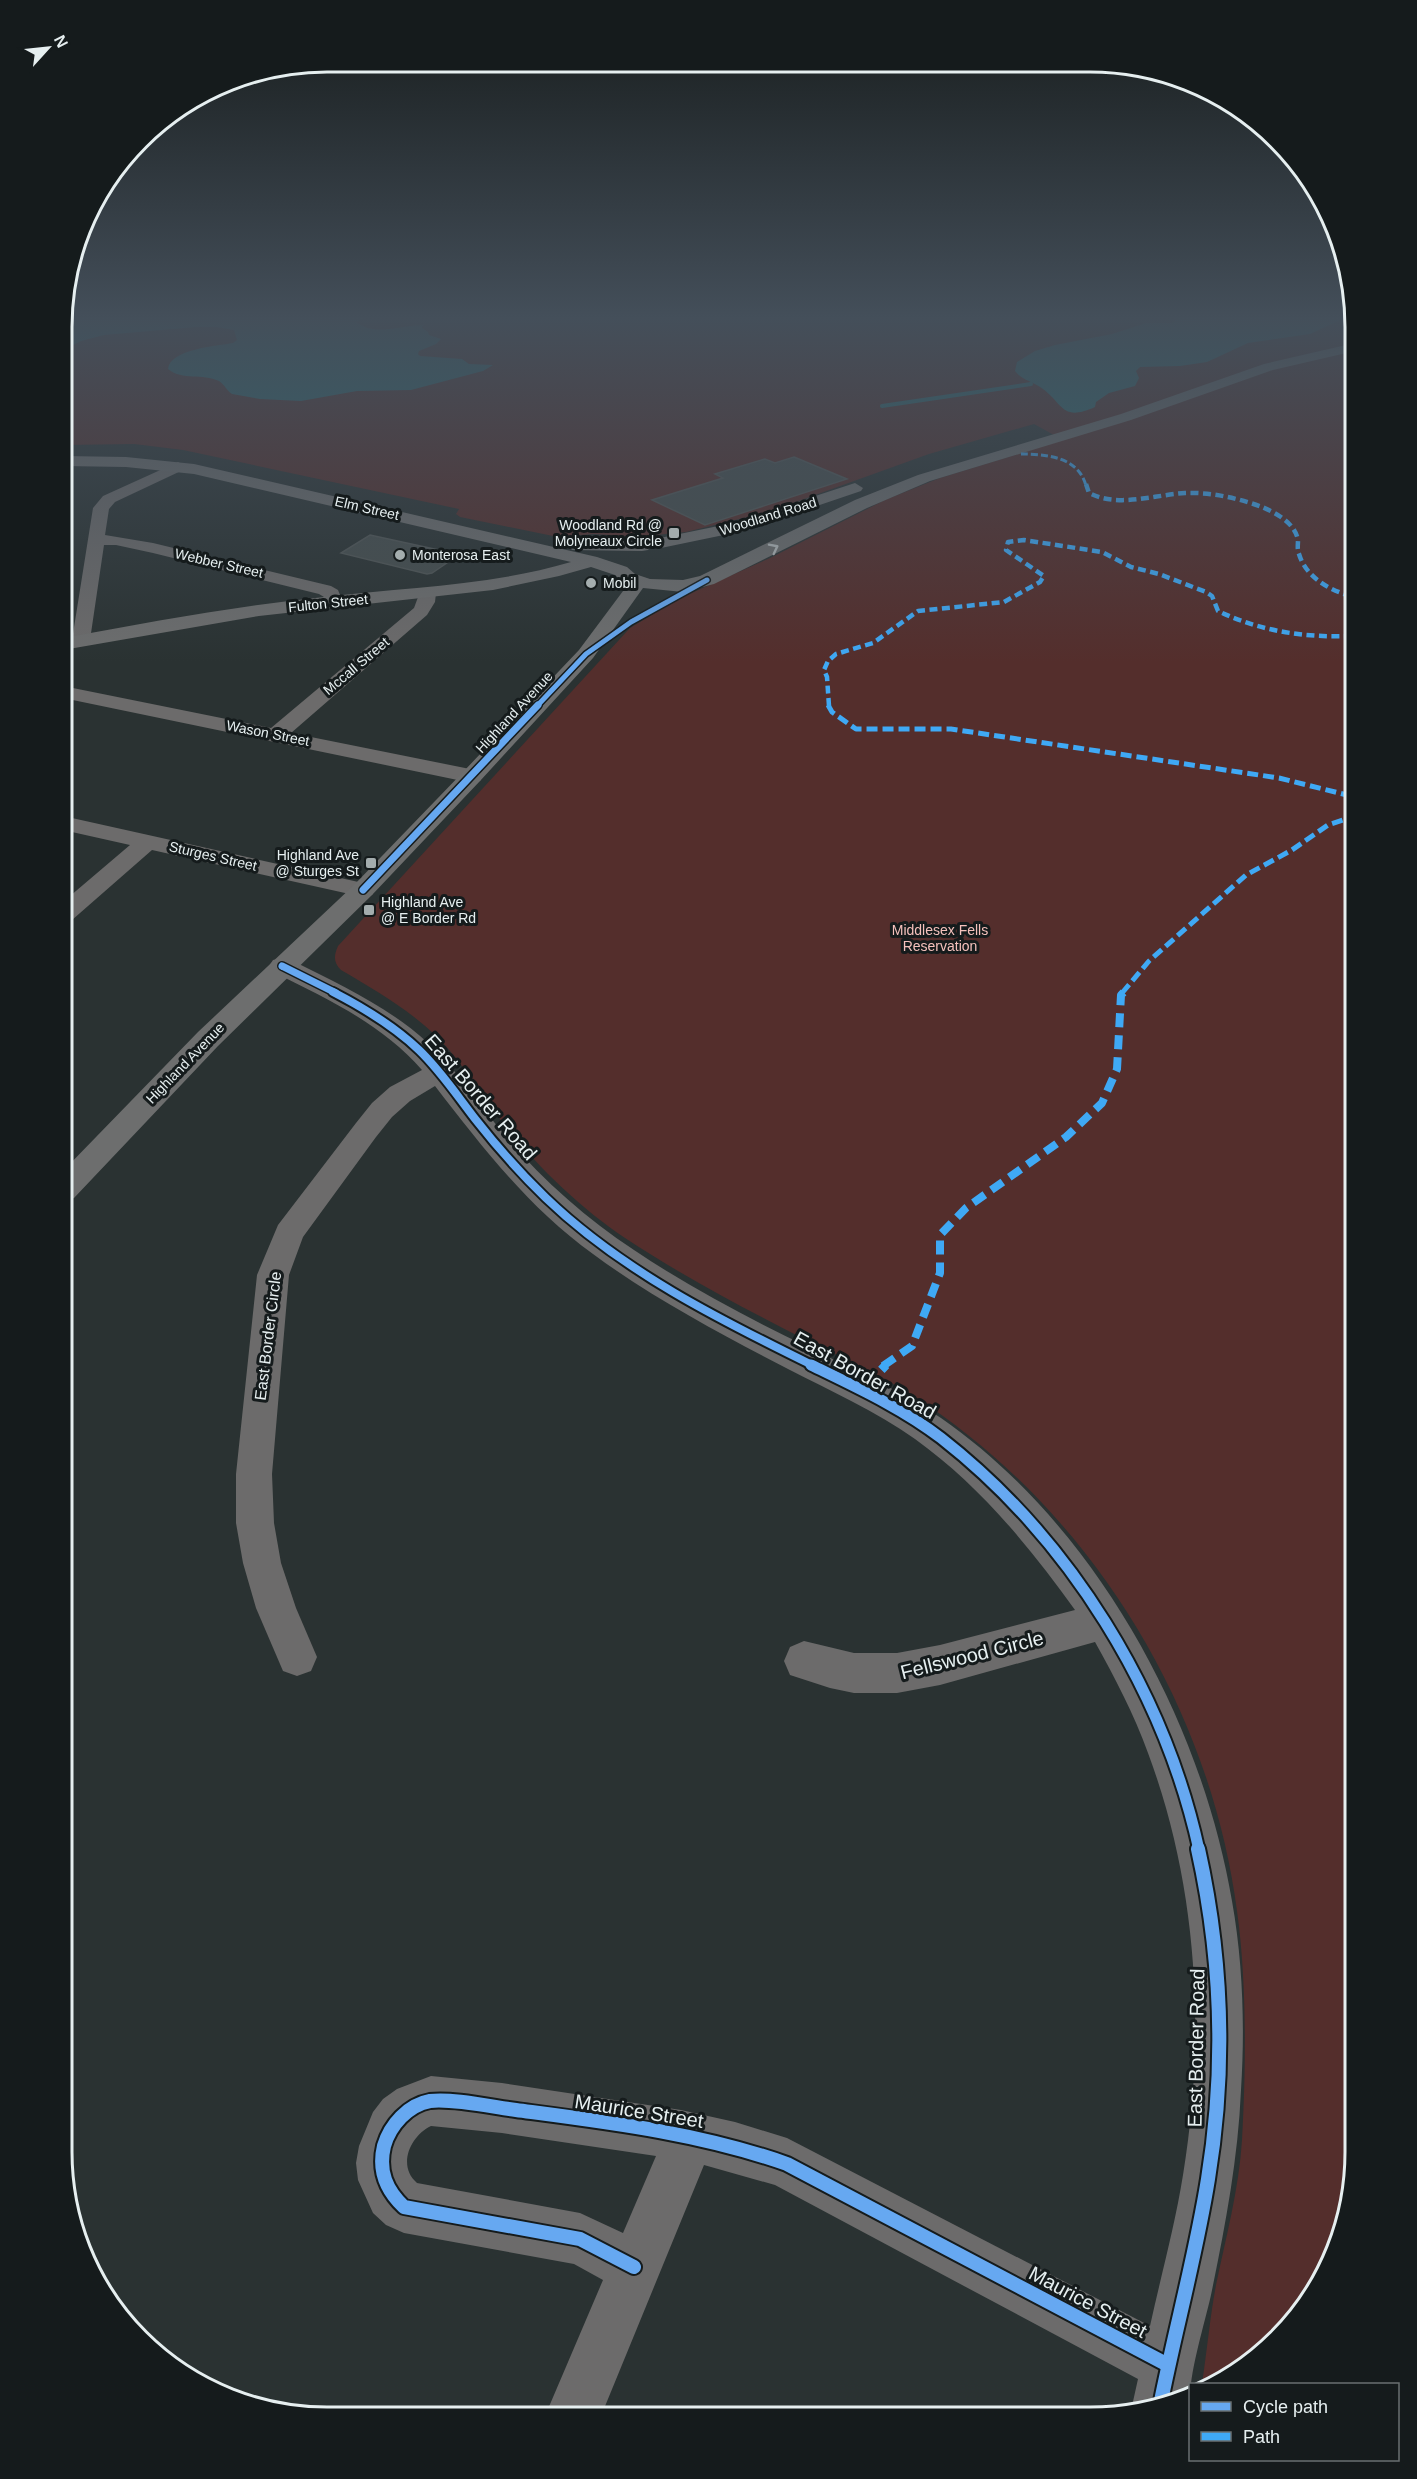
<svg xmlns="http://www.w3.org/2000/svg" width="1417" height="2479" font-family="Arial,sans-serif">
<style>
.green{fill:#542e2c}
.water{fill:#2a6c74}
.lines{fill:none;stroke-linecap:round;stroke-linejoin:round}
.stream{stroke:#2a6c74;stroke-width:4}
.building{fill:#454d4d;stroke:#4f5555;stroke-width:1.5}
.street{fill:#6c6b6b;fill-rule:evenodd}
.secondary{fill:#6d6e6e;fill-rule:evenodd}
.quiet-far4{stroke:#3fa9f5;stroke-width:3;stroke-dasharray:7 3;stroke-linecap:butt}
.quiet-far3{stroke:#3fa9f5;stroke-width:4.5;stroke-dasharray:8 4.5;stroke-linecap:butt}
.quiet-far2{stroke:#3fa9f5;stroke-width:5;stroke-dasharray:11 5;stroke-linecap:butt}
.quiet-far1{stroke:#3fa9f5;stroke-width:8;stroke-dasharray:14 8;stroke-linecap:butt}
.quiet{stroke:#3fa9f5;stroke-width:9;stroke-dasharray:19 9;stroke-linecap:butt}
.cycleway-far4-casing{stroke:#151b1c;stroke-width:8}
.cycleway-far3-casing{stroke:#151b1c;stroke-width:10}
.cycleway-far2-casing{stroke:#151b1c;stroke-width:12}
.cycleway-far1-casing{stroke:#151b1c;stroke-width:15}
.cycleway-casing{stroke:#151b1c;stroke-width:18}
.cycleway-far4{stroke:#66a8f1;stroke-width:5}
.cycleway-far3{stroke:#66a8f1;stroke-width:7}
.cycleway-far2{stroke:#66a8f1;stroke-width:8}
.cycleway-far1{stroke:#66a8f1;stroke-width:11}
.cycleway{stroke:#66a8f1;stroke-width:14}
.oneway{stroke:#b6bbbc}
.poi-dot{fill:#a4adae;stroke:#151b1c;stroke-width:2}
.labels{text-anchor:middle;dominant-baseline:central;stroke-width:6;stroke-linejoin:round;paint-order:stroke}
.far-street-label{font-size:14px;fill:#e6eff0;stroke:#151b1c}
.far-poi-label{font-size:14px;fill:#e6eff0;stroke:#151b1c;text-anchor:start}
.far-park-label{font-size:14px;fill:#f5c1bc;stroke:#151b1c}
.street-label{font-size:16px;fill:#e6eff0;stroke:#151b1c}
.near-street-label{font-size:20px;fill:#e6eff0;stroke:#151b1c}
.rim{fill:none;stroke:#e6eff0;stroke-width:3}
</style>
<rect width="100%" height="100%" fill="#2a3232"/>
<path class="green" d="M64,315H1354L1355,327V2170L1335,2254L1301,2314L1252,2363L1211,2384H1202C1207,2351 1210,2317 1216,2285C1226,2237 1239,2189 1242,2140C1246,2068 1247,1982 1237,1911C1210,1705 1090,1510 915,1397C882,1376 845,1359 810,1342C747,1310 684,1277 625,1238C576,1205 529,1159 494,1111C475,1087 460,1059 438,1038C410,1010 375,990 341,970C333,962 334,955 338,946L630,628L678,599L770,558L885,500L940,478L1063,440L1034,424L929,454L768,512L686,532L635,537L594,534L558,537L460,517L456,514L459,509L183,450L134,444L64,445Z"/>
<g class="water">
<path d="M64,315H371L356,322C377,337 400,325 423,325L422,328L428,332L429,335L441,339L436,344L419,351L418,354L420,356L462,359L469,364L493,365L483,371L411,390L357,391L301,401L260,399L232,394C226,390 225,385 219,381C202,373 183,381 168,369C170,349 217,346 233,343L237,340L234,330L216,327H196L104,335L81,341L64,350Z"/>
<path d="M1178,315H1351L1310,334L1248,343L1207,362L1180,366L1140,367L1136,371L1139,378L1135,386L1109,393L1096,402L1095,407C1062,422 1063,404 1043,389C1033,381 1023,381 1015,371L1017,362L1035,351L1055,345L1112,334L1146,323H1170L1174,322Z"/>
</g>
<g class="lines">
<path class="stream" d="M882,406L1031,384"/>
</g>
<g class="building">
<path d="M794,457L847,479L705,525L652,500L723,478L715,474L765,459L775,463Z"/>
<path d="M370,535L457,554L455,556H457L432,573L427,574L341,553Z"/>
</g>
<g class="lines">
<g class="street">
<path d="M178,462L186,467L183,470L115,502L109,509L105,535L153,543L331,586L338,590L343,602L340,606H328L324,597L319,594L153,553L116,545H104L90,640L88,644H74L72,640L93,508L103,496Z"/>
<path d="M427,588L433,589L436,593L435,602L427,615L291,733L480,771L483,776L480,781L472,783L63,698V686L271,728L414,608L421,589Z"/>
<path d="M63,816L363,883L372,885L375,890L372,895L363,897L152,850L72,920L63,922V902L130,845L63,830Z"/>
<path d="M282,958L291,960C339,984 389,1007 428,1043C458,1071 481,1107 507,1138C544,1181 587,1219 634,1250C689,1287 748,1318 808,1347C853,1369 899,1390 941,1418C1095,1525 1201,1719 1232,1901C1243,1963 1245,2027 1241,2090C1238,2160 1225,2227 1211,2295C1204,2326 1191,2367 1190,2396L1176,2403L1134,2410L1132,2406L1138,2379L775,2185L704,2165L601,2416H545L603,2280L574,2264L404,2233L386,2225L373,2213L358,2180L356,2163L359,2146L373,2112L383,2099L397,2089L431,2076L502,2083L681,2110L735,2122L787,2138L1150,2326C1161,2276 1175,2225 1183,2175C1206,2034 1198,1887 1148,1753C1134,1714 1115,1678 1095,1642L940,1685L897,1693H854L830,1688L790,1675L784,1661L790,1647L804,1641L854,1653H897L940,1645L1075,1610C1029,1546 979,1485 915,1439C875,1411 831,1391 788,1369C721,1334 654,1299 593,1254C529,1208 483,1148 435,1086L410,1101L392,1117L376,1137L303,1237L289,1275L272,1474L274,1523L281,1563L296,1608L317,1657L311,1671L297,1676L283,1671L256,1608L243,1563L236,1523V1474L257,1275L278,1225L356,1123L372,1103L390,1087L422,1070C382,1024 326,998 273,972L269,966L273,960ZM431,2126L502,2133L656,2156L623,2233L580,2213L417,2183C397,2166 410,2136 431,2126Z"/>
</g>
<g class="secondary">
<path d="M1355,343V351L1273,370L1131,420L930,481L867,508L714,584L683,592L643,588L593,658L480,781L372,895L218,1046L74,1198L63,1202V1171L198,1032L354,885L464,771L579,650L626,587L615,575L591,567L559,576L493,590L259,616L63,650V638C150,622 236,606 324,597C406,587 490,586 571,562L194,474L126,467L64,466V456L126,457L194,464L597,557L627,567L635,574L650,579L683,580L700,576L855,500L918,475L1121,414L1264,364Z"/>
<path d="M855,483L863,488L861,491L743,531L661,548L655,547L652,543L655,539L733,523Z"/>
<path d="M578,541H642L648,542L651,546L648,550L642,551L572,550L569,546L572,542Z"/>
</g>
<path class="quiet-far4" d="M1021,454C1046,454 1079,457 1086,486"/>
<g class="quiet-far3">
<path d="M1086,484L1089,493C1119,508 1153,495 1185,493C1210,492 1238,498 1262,507C1276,513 1295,523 1298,540C1298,545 1297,549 1299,554C1306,578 1332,592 1355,597"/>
<path d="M829,706L827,677L824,670L828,661L836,654L873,643L918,611L1004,602L1040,582L1044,576L1006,550L1008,542L1024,540L1102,552L1131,567L1159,574L1206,592L1212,596L1218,611C1262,632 1307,638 1355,636"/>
</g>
<g class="quiet-far2">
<path d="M828,705L832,712L856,729H951L1279,778L1355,797"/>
<path d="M1122,993L1149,961L1246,875L1292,850L1328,825L1355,816"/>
</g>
<path class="quiet-far1" d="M883,1366L912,1346L940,1273V1235L966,1208L1066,1137L1102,1103L1117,1069L1121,995L1124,992"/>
<path class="quiet" d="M862,1390L886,1365"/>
<defs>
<path id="cycleway-far4" d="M537,706L586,654L631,622L707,580"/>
<g id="cycleway-far3">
<path d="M363,890L538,705"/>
<path d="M282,966L336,993"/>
</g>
<path id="cycleway-far2" d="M333,992C364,1008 394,1026 419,1050C441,1071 458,1097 476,1120C498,1148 521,1174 546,1198C622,1271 720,1320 814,1366"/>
<path id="cycleway-far1" d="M811,1365C856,1387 902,1408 941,1438C1070,1539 1164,1691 1199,1850"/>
<g id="cycleway">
<path d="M634,2267L580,2239L404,2207C386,2190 378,2171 384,2146C390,2125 408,2105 430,2101C452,2098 493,2107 516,2110C607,2122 700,2133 787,2164L1168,2365"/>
<path d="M1160,2406C1175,2330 1196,2255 1208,2179C1226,2069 1222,1957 1198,1849"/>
</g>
</defs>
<use href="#cycleway-far4" class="cycleway-far4-casing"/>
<use href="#cycleway-far3" class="cycleway-far3-casing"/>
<use href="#cycleway-far2" class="cycleway-far2-casing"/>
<use href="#cycleway-far1" class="cycleway-far1-casing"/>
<use href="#cycleway" class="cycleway-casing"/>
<use href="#cycleway-far4" class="cycleway-far4"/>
<use href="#cycleway-far3" class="cycleway-far3"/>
<use href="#cycleway-far2" class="cycleway-far2"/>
<use href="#cycleway-far1" class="cycleway-far1"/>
<use href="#cycleway" class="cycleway"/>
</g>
<defs><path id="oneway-chevron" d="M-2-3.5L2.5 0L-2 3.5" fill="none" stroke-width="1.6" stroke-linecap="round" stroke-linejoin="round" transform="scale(1.5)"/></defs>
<use class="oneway" href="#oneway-chevron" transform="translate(774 548) rotate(-27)"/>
<linearGradient id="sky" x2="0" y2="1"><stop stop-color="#171c1c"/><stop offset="0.48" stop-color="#444f5a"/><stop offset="1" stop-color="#444f5a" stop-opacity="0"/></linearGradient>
<rect width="1417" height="662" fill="url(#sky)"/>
<g class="poi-dot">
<rect x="668" y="527" width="12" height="12" rx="3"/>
<circle cx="400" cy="555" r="6"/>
<circle cx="591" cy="583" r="6"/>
<rect x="365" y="857" width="12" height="12" rx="3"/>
<rect x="363" y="904" width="12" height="12" rx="3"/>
</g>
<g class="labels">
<g class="far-street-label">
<text transform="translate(367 508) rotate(13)">Elm Street</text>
<text transform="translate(768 516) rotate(-17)">Woodland Road</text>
<text transform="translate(219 563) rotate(13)">Webber Street</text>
<text transform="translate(328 603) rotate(-6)">Fulton Street</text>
<text transform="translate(356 666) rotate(-40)">Mccall Street</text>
<text transform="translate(514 712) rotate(-47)">Highland Avenue</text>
<text transform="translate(268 733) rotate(11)">Wason Street</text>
<text transform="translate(213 856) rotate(13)">Sturges Street</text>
<text transform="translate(185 1063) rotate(-46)">Highland Avenue</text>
</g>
<g class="far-poi-label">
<text x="662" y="525" text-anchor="end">Woodland Rd @<tspan x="662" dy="16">Molyneaux Circle</tspan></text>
<text x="412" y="555">Monterosa East</text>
<text x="603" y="583">Mobil</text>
<text x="359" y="855" text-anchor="end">Highland Ave<tspan x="359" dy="16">@ Sturges St</tspan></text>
<text x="381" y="902">Highland Ave<tspan x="381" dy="16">@ E Border Rd</tspan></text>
</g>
<g class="far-park-label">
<text x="940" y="930">Middlesex Fells<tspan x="940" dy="16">Reservation</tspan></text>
</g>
<g class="street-label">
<text transform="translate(268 1336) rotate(-83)">East Border Circle</text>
</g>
<g class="near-street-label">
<text transform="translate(481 1097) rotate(49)">East Border Road</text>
<text transform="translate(865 1375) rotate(29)">East Border Road</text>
<text transform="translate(972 1655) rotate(-14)">Fellswood Circle</text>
<text transform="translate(1196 2048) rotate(-89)">East Border Road</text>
<text transform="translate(639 2111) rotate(9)">Maurice Street</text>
<text transform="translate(1088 2302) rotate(28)">Maurice Street</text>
</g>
</g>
<path d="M0 0H1417V2479H0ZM327 72H1090A255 255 0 0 1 1345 327V2152A255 255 0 0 1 1090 2407H327A255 255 0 0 1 72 2152V327A255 255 0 0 1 327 72Z" fill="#151b1c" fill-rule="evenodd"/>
<path class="rim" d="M327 72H1090A255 255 0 0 1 1345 327V2152A255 255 0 0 1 1090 2407H327A255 255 0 0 1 72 2152V327A255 255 0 0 1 327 72Z"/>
<rect x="1189" y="2383" width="210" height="78" fill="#151b1c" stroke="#697071" stroke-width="1.5"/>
<rect x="1201" y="2402" width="30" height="9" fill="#66a8f1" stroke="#697071" stroke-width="1.5"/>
<text x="1243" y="2413" font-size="18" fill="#e6eff0">Cycle path</text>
<rect x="1201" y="2432" width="30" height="9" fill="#3fa9f5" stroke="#697071" stroke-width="1.5"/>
<text x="1243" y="2443" font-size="18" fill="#e6eff0">Path</text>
<g transform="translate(48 48) rotate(63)" stroke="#151b1c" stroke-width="4.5" paint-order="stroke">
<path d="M0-4.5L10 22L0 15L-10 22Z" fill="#e6eff0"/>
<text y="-9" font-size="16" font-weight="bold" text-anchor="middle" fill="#e6eff0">N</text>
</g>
</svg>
